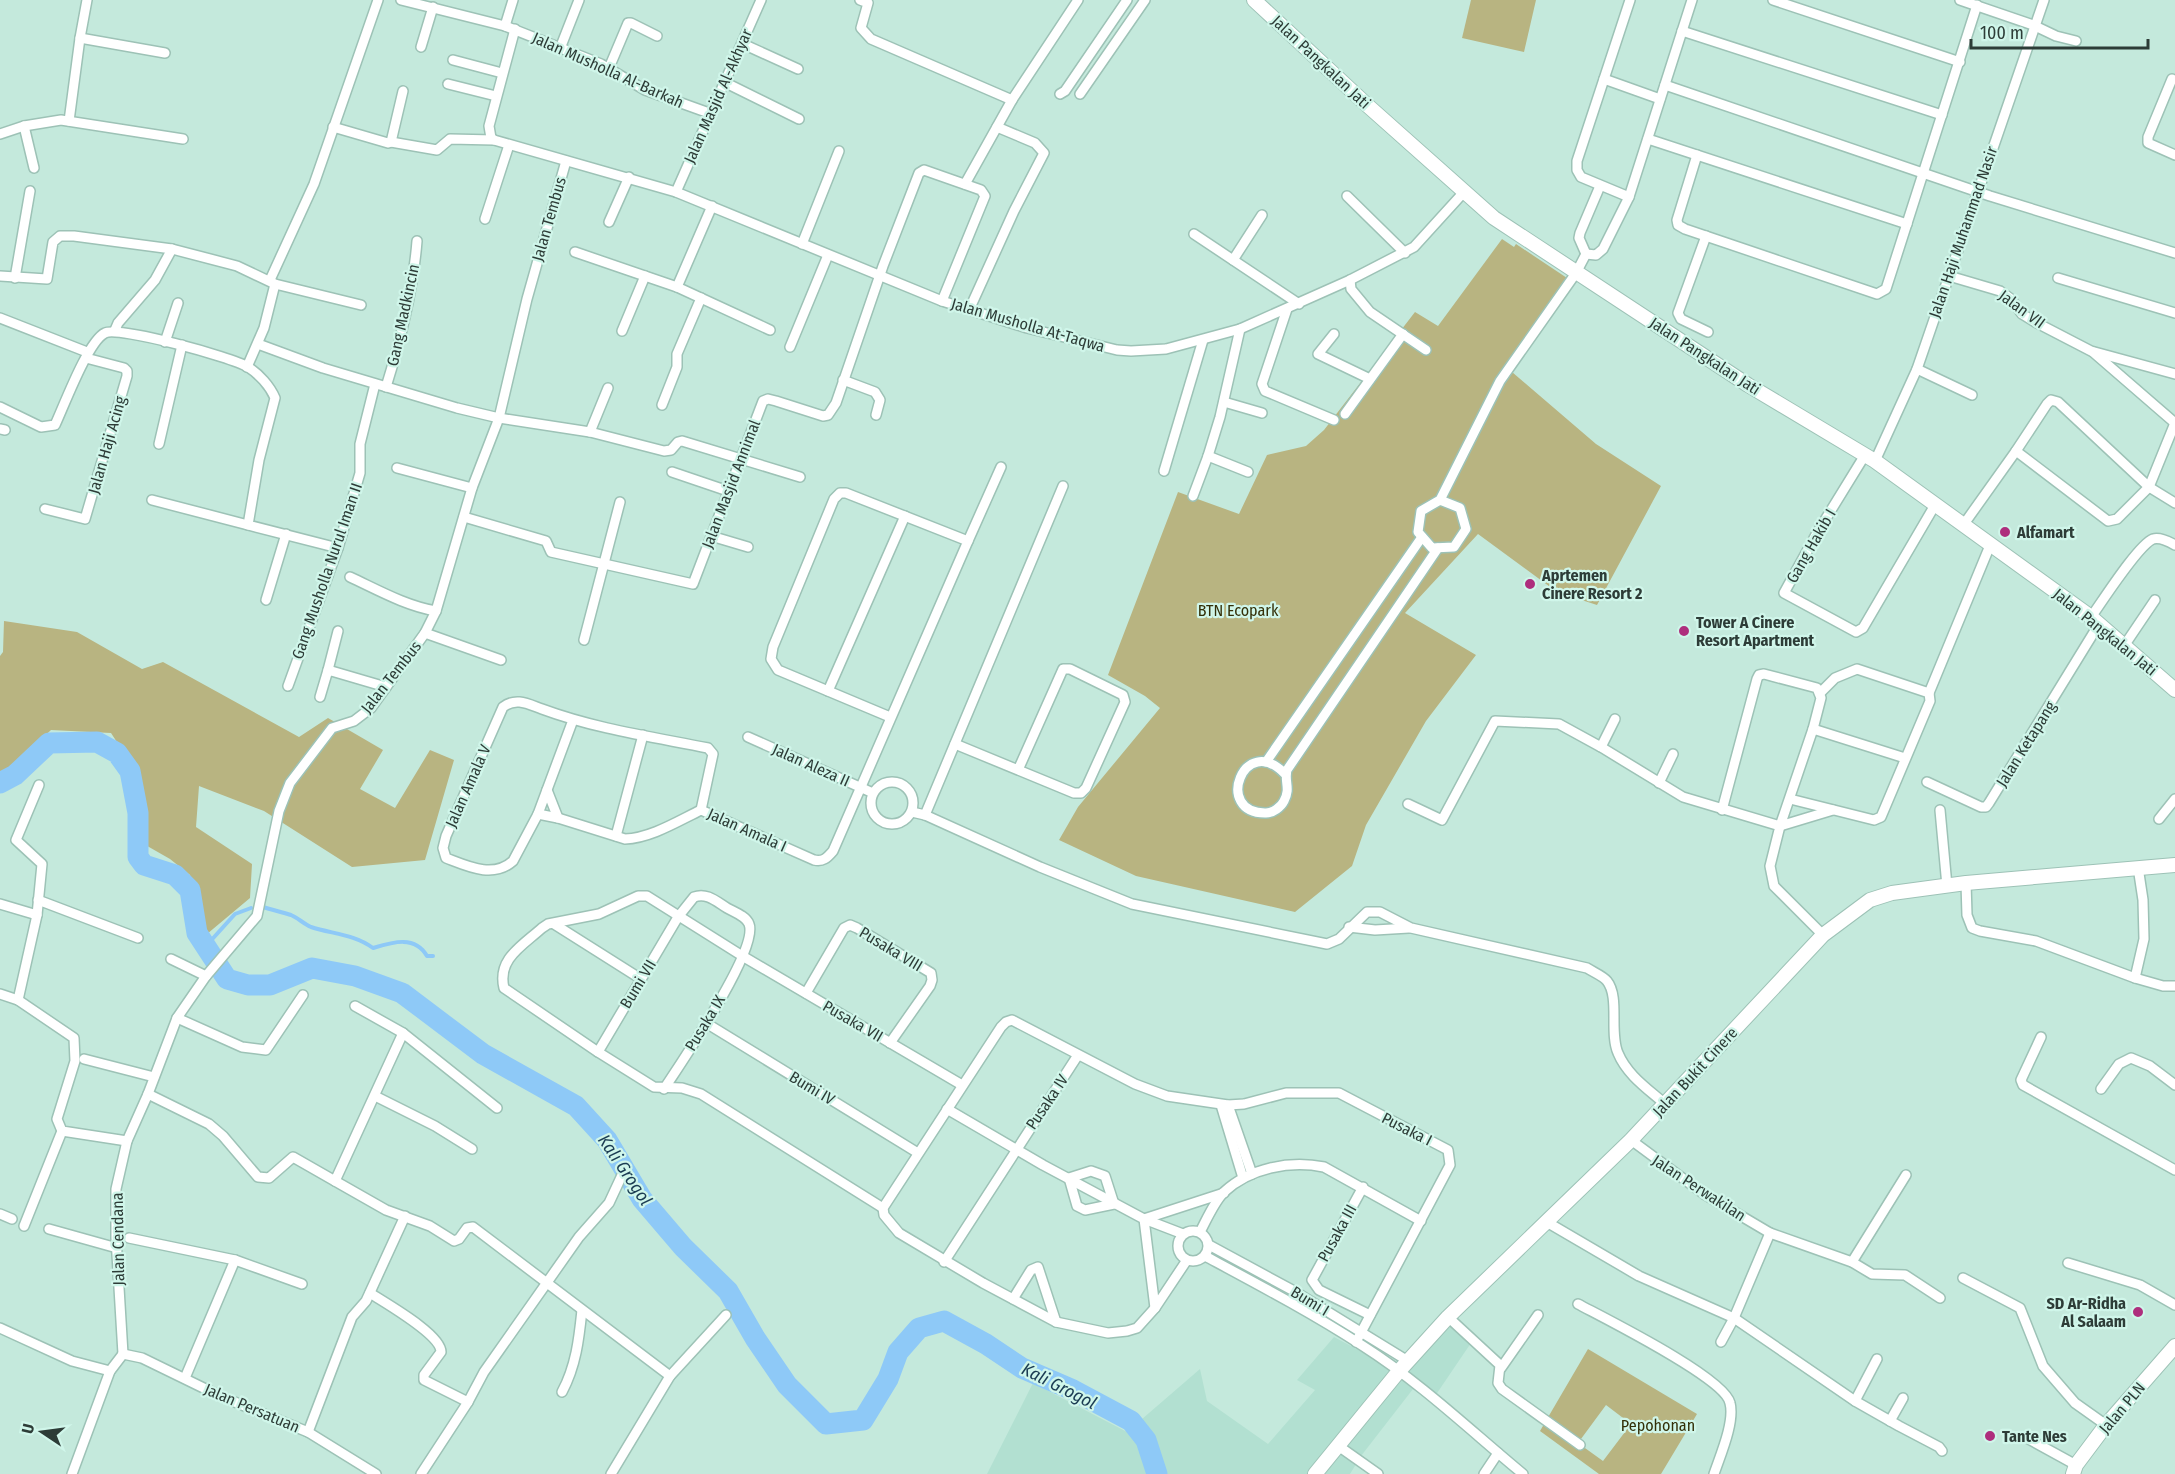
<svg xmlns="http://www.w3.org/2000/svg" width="2175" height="1474" font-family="'Fira Sans Condensed',sans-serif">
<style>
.built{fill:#b2e0d1}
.green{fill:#b8b481;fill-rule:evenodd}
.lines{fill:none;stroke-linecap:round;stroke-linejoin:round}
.stream{stroke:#8ec9f7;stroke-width:4}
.river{stroke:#8ec9f7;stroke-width:21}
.street-casing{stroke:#9dc2b6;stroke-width:12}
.secondary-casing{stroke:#9dc2b6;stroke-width:16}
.street{stroke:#fff;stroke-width:9}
.secondary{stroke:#fff;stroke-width:14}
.poi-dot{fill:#ae2e7d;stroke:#d0f6ea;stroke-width:2}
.labels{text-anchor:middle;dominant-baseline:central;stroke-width:4.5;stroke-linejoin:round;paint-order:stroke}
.street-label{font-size:16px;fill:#2d3c37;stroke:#d0f6ea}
.poi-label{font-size:16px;font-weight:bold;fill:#2d3c37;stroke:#d0f6ea;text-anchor:start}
.park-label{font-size:16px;fill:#332f07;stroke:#d0f6ea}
.water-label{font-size:18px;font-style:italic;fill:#1b3c53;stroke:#d0f6ea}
</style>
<rect width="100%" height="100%" fill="#c4e9dc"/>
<path class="built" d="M1446,1314L1473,1340L1431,1402L1413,1389L1361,1456L1350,1474H987L1033,1383L1127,1432L1200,1369L1207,1401L1268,1444L1315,1390L1297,1380L1334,1337L1394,1369Z"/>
<g class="green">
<path d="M1471,0H1536L1524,52L1462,38Z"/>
<path d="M1502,239L1514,247L1516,244L1567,278L1512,372L1596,444L1661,486L1597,605L1557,592L1478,534L1405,613L1476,655L1426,721L1366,825L1352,866L1295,912L1136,876L1059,840L1078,807L1160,708L1145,696L1108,675L1178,492L1239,514L1267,455L1306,446L1324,430L1415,312L1438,326Z"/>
<path d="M4,621L77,632L142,669L163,662L299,737L328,718L383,750L360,789L395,808L430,750L454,760L425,860L352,867L264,811L199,786L196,827L252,864L250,898L207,934L190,875L170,859L142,843L130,762L111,733L51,730L0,778V656L3,652Z"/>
<path d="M1588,1349L1697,1414L1661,1474H1599L1540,1431ZM1606,1405L1631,1424L1603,1461L1578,1443Z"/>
</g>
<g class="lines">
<g class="stream">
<path d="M263,907C272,910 282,912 291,915C298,918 304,924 311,927C332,934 354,934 373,948C393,942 415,935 427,956H433"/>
<path d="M206,946L235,914L251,908"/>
</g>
<path class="river" d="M0,783L15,775L49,743L97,742L117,753L130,771L138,813V857L144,865L175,875L190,890L197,933L227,979L248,985H270L312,968L355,976L402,993L483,1054L576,1106L607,1140L642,1199L683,1247L728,1291L755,1338L787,1385L826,1424L863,1420L888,1379L898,1352L919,1328L944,1321L986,1344L1022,1368L1073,1390L1131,1421L1146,1440L1157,1474"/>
<defs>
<g id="street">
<path d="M401,0L505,26L601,64L645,90L709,113"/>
<path d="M860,0L868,3L861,28L871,39L1012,100"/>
<path d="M1773,0L1960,62"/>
<path d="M1960,0L2033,25L2056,36L2076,41"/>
<path d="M505,26L513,0"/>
<path d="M515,29L489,126L491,138L494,140L676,192L942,301L1027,328L1117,350L1131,351L1166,349L1240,329L1350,280L1414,247L1464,192"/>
<path d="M1682,31L1942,115"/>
<path d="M80,38L165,53"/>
<path d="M743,44L798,69"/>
<path d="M561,46L579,0"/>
<path d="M421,47L433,7"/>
<path d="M453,60L502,73"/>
<path d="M609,68L628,23H631L657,36"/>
<path d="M1604,79L1660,99"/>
<path d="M2172,79L2148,137V143L2175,155"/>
<path d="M724,82L799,119"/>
<path d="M448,84L496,96"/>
<path d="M1665,85L1990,196L2175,253"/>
<path d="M1060,94L1065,91L1127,0"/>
<path d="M1080,94L1145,0"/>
<path d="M69,121L80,38L87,0"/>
<path d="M24,126L34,168"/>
<path d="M333,127L388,143L391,142L403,91"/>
<path d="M0,134L24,126L61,120L183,139"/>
<path d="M1648,139L1907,224"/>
<path d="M391,142L437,150L450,139L494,140"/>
<path d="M1697,155L1677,220L1678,225L1685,229L1877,294L1886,289L1977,5"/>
<path d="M965,184L1012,100L1078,0"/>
<path d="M676,192L761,0"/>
<path d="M1347,196L1405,253"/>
<path d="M1629,197L1581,177L1577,170V161L1630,0"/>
<path d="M485,219L509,145"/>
<path d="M609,222L629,177"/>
<path d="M1194,234L1299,304"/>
<path d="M1706,236L1678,313L1681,319L1708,332"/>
<path d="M802,244L839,151"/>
<path d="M575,252L677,287L770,330"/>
<path d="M1586,254L1596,255L1603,249L1629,197L1692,0"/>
<path d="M1586,254L1579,238L1580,233L1600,186"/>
<path d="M1233,260L1262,215"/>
<path d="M0,276L47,279L53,242L60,236H74L172,249L237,266L275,284L361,305"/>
<path d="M1949,276L2000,291L2011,299L2022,314L2035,322L2091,351L2175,374"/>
<path d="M15,278L30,191"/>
<path d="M2058,278L2175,313"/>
<path d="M270,280L314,184L378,0"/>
<path d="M1350,280L1351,289L1370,312L1426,350"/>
<path d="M677,287L712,206"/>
<path d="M970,308L1014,211L1044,153L1035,143L997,127"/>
<path d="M1287,309L1262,384L1265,391L1334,420"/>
<path d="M0,318L87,352"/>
<path d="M115,330L118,323L155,280L172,249"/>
<path d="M622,331L645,276"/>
<path d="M1334,334L1318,354L1370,379"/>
<path d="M165,342L178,303"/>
<path d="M258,344L323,368L457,408L499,418L590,432L664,451L671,450L678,442L682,441L800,477"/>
<path d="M790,347L828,255"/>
<path d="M2093,352L2175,423"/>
<path d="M247,367L264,328L275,284"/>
<path d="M1917,369L1972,395"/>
<path d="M843,380L875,392L880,400L876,415"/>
<path d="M386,387C401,339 413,292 417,241"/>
<path d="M1224,402L1262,413"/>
<path d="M662,405L677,367V354L701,298"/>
<path d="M0,407L41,427L55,425C64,406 88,341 105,333C119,326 231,357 248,367C259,374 270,386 275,398L259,460L248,525L338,548"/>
<path d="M1345,414L1403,334"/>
<path d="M0,429L5,430"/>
<path d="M590,432L608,388"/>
<path d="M159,444L182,345"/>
<path d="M2016,451L2047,404L2051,400L2058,402L2149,487L2175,503"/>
<path d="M1865,455L1817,533L1784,593L1856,632L1863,628L1935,505"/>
<path d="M1208,456L1248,472"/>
<path d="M1875,461L1917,369L2044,0"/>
<path d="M397,468L472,488"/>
<path d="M1164,471L1203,340"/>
<path d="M672,472L728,491"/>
<path d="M1193,496L1208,456L1220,417L1240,329"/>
<path d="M152,500L248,525"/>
<path d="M1440,500L1460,508L1466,529L1454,547L1432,548L1418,532L1421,511L1440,500L1500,381L1576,273L1586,254"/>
<path d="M45,509L85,519L127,376V371L124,368L86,358"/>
<path d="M464,517L546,541L551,552L693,584L763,401L768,399L776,401L823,416L828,415L836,403L883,266L919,173L924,170L981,190L985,196L942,301"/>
<path d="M1964,524L2016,451L2108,521L2117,519L2149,487L2175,423"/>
<path d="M711,536L748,547"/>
<path d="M968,541L1001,467"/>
<path d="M350,577C378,590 406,606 436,611"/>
<path d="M266,600L286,534"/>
<path d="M2091,617C2102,602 2138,545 2153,539C2160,537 2168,541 2175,545"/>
<path d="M425,633L501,660"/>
<path d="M584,640L620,502"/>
<path d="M2124,646L2155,600"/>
<path d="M328,670L338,631"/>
<path d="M288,686L338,548L360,473V444L375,384"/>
<path d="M828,691L905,516"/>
<path d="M1929,693L1991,543"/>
<path d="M320,697L328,670L386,687"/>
<path d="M573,720L538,814L513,861C493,879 467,866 446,858L443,848L446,836L503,707C516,697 528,704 542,709C596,729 653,737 708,748L713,754L701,810"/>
<path d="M1813,729L1905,758"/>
<path d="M748,737L873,793"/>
<path d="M955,744L1074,793H1081L1086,788L1125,702L1123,695L1070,669H1063L1018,770"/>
<path d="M1601,747L1615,719"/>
<path d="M1266,762L1422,537"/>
<path d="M1285,774C1244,731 1213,814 1266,813C1273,813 1281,807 1284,801C1291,788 1284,782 1287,770L1438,548"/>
<circle cx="892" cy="803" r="21"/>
<path d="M1927,782L1981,807H1986L1989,803L2099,624"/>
<path d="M1659,783L1673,754"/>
<path d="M547,790L558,818"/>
<path d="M1790,799L1874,820L1881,817L1930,701L1929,693L1857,669L1835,678L1820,693"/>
<path d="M1408,804L1442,820L1495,721L1559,724L1601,747L1683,797L1780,826L1770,866L1774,886L1823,935"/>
<path d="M1722,810L1757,679L1759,675L1764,674L1817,688L1821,698L1813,729L1780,826L1833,810"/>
<path d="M1940,810L1947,886"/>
<path d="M912,812L925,815L1040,867L1132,904L1327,944L1339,939L1367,912H1380L1411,928L1587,968C1593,972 1603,976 1607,981C1620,997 1609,1033 1618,1053C1627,1075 1648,1089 1665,1104"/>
<path d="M538,814L558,818L625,839C651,838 678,821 701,810L814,860C823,862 827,858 833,851L968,541L846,493H840L834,499L773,647L771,659L778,670L890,717"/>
<path d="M925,815L1063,486"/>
<path d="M2159,819L2175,799"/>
<path d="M616,836L643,735"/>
<path d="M1966,883L1967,915L1972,928L1980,931L2036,941L2135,978L2144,939L2143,900L2138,867"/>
<path d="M38,900L138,938"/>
<path d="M0,904L37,915"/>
<path d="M554,924L641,979"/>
<path d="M1349,927L1375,930L1409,928"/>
<path d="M171,959L206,976"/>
<path d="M2135,978L2163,986H2175"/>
<path d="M806,993L844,928L850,925L857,928L931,973L932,980L930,986L890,1043"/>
<path d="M0,994L18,1000L74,1038L75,1061L57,1119L62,1131L127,1141"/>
<path d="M18,1000L37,915L42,864L16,840L39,785"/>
<path d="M355,1006L403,1033L497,1108"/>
<path d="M177,1018L242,1047L266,1050L303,995"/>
<path d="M706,1023L918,1153"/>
<path d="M2041,1037L2021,1080L2023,1085L2175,1170"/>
<path d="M598,1052L678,917L694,897C707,892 717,902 727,908C734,912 746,916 749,924C759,949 681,1063 664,1089"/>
<path d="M84,1059L154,1077"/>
<path d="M2101,1089L2119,1064L2131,1058L2150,1066L2175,1085"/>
<path d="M148,1094L209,1124L223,1136L258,1177L269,1178L293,1157L335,1181L403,1033"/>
<path d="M375,1096L435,1126L472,1149"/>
<path d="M1221,1105L1243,1178"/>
<path d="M1228,1105L1252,1174"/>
<path d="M947,1109L1043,1165L1144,1219L1155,1308"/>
<path d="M1631,1140L1704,1194L1770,1233"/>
<path d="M1091,1171L1105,1176L1114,1204L1085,1210L1077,1206L1069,1178Z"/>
<path d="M335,1181L386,1210L430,1226L454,1241L459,1239L467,1228L473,1227L670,1376"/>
<path d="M1363,1187L1312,1280L1319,1290L1370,1315"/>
<path d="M883,1208L701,1094L682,1088L654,1087L598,1052L504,988C497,959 522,946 542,928L548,924L599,914L638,896H647L744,957L962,1085"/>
<path d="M0,1214L12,1219"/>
<path d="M1144,1219L1224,1193"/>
<path d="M1144,1219L1183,1234"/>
<path d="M1545,1221L1639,1276L1734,1318L1855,1401L1899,1426L1939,1447L1942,1451"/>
<path d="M24,1226L62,1131"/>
<path d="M49,1229L117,1248"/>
<circle cx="1193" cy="1246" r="15"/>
<path d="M1200,1232C1207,1219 1214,1202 1224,1192C1250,1168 1290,1160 1324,1167L1421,1221"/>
<path d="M129,1238L235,1260L302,1284"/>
<path d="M1209,1245L1294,1291L1408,1361"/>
<path d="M1205,1256C1259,1285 1312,1313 1363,1346C1421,1383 1471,1431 1523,1474"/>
<path d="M1187,1260L1155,1308L1137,1328L1127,1331L1108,1333L1056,1322L983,1283L899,1233L884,1215L883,1208L1001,1027L1006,1022L1012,1020L1135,1084L1167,1096L1228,1105L1244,1104L1286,1093H1339L1448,1150L1450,1165L1356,1342"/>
<path d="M944,1262L1078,1055"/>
<path d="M1852,1262L1906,1175"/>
<path d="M2068,1263L2140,1285L2175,1305"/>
<path d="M1963,1278L2020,1308L2043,1366L2075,1403L2106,1425"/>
<path d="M370,1293C385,1303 441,1334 441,1352L424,1375V1380L468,1402"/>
<path d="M1013,1299L1031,1270L1038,1267L1056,1322"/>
<path d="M1578,1304C1606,1319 1725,1378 1730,1403C1735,1422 1720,1456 1714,1474"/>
<path d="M1448,1317L1500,1365L1498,1383L1502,1389L1580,1445"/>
<path d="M0,1328L72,1361L110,1371"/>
<path d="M1721,1342L1734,1318L1770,1233L1852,1262L1872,1274L1905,1275L1940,1298"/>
<path d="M123,1354L116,1238V1189L127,1141L148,1094L177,1018L206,976L257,916L279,811L290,783L332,728L354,721L371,708L425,633L436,611L472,488L499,418L527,299L566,161"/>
<path d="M123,1354L142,1358L220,1396L308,1432L376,1474"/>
<path d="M1501,1368L1538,1315"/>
<path d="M185,1378L235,1260"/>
<path d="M562,1392C576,1366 579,1339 582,1310"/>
<path d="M1855,1401L1877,1359"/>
<path d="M1890,1421L1903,1398"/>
<path d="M308,1432L352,1317L366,1301L405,1216"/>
<path d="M2025,1437L2076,1465"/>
<path d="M1337,1445L1378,1474"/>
<path d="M72,1474L110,1371L123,1354"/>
<path d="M421,1474L468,1402L484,1372L579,1237L609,1203L623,1173"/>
<path d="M611,1474L670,1376L726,1315"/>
<path d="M1484,1474L1498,1453"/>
</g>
<g id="secondary">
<path d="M1254,0L1367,105L1494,218L1748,385L1875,461L2091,617L2175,690"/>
<path d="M1315,1474L1399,1371L1448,1317L1631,1140L1823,935L1870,900L1892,893L1966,883L2175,865"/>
<path d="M2073,1474L2076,1465L2106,1425L2175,1346"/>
</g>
</defs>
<use href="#street" class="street-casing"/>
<use href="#secondary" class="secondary-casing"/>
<use href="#street" class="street"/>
<use href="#secondary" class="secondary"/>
</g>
<g class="poi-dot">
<circle cx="2005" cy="532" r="6"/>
<circle cx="1530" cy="584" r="6"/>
<circle cx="1684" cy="631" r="6"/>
<circle cx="2138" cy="1312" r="6"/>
<circle cx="1990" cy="1436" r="6"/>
</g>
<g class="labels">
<g class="street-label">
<text transform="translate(1321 62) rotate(43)">Jalan Pangkalan Jati</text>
<text transform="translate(608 70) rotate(24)">Jalan Musholla Al-Barkah</text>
<text transform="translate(718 96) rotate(-66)">Jalan Masjid Al-Akhyar</text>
<text transform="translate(549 219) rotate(-74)">Jalan Tembus</text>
<text transform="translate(1963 232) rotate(-71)">Jalan Haji Muhammad Nasir</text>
<text transform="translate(2022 309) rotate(36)">Jalan VII</text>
<text transform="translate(403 315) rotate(-78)">Gang Madkincin</text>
<text transform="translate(1028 325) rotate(16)">Jalan Musholla At-Taqwa</text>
<text transform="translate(1705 356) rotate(33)">Jalan Pangkalan Jati</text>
<text transform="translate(107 445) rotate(-74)">Jalan Haji Acing</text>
<text transform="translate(731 484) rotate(-69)">Jalan Masjid Annimal</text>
<text transform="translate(1811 546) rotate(-60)">Gang Hakib I</text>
<text transform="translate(327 571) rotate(-71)">Gang Musholla Nurul Iman II</text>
<text transform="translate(2105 632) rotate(39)">Jalan Pangkalan Jati</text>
<text transform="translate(391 677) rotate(-52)">Jalan Tembus</text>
<text transform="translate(2026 744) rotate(-58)">Jalan Ketapang</text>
<text transform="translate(811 765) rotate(24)">Jalan Aleza II</text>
<text transform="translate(468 786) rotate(-66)">Jalan Amala V</text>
<text transform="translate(747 830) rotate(24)">Jalan Amala I</text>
<text transform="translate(891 949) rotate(31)">Pusaka VIII</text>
<text transform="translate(638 984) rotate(-59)">Bumi VII</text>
<text transform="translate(853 1021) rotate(30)">Pusaka VII</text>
<text transform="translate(705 1023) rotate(-59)">Pusaka IX</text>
<text transform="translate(1695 1072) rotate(-47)">Jalan Bukit Cinere</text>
<text transform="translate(812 1088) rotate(31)">Bumi IV</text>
<text transform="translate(1047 1102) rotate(-56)">Pusaka IV</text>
<text transform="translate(1407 1129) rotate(27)">Pusaka I</text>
<text transform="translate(1699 1188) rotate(33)">Jalan Perwakilan</text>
<text transform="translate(1337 1233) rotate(-61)">Pusaka III</text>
<text transform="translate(118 1239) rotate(-91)">Jalan Cendana</text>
<text transform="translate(1310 1301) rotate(31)">Bumi I</text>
<text transform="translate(252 1408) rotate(23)">Jalan Persatuan</text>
<text transform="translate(2122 1408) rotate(-50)">Jalan PLN</text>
</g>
<g class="poi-label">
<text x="2017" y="532">Alfamart</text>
<text x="1542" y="575">Aprtemen<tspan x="1542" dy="18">Cinere Resort 2</tspan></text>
<text x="1696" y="622">Tower A Cinere<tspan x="1696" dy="18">Resort Apartment</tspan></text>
<text x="2126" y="1303" text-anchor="end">SD Ar-Ridha<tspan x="2126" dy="18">Al Salaam</tspan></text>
<text x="2002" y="1436">Tante Nes</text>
</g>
<g class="park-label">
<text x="1238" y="610">BTN Ecopark</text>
<text x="1658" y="1425">Pepohonan</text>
</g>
<g class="water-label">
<text transform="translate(625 1170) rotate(56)">Kali Grogol</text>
<text transform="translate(1059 1386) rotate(27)">Kali Grogol</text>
</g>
</g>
<g transform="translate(42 1432) rotate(283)" stroke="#d0f6ea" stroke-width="4.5" paint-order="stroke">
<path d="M0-4.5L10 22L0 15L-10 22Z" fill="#2d3c37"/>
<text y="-9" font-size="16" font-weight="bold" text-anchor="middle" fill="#2d3c37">U</text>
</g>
<path d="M1971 39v9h177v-9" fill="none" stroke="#2d3c37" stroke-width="3"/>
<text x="1980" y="39" font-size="18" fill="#2d3c37" stroke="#d0f6ea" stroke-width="4.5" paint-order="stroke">100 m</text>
</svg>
